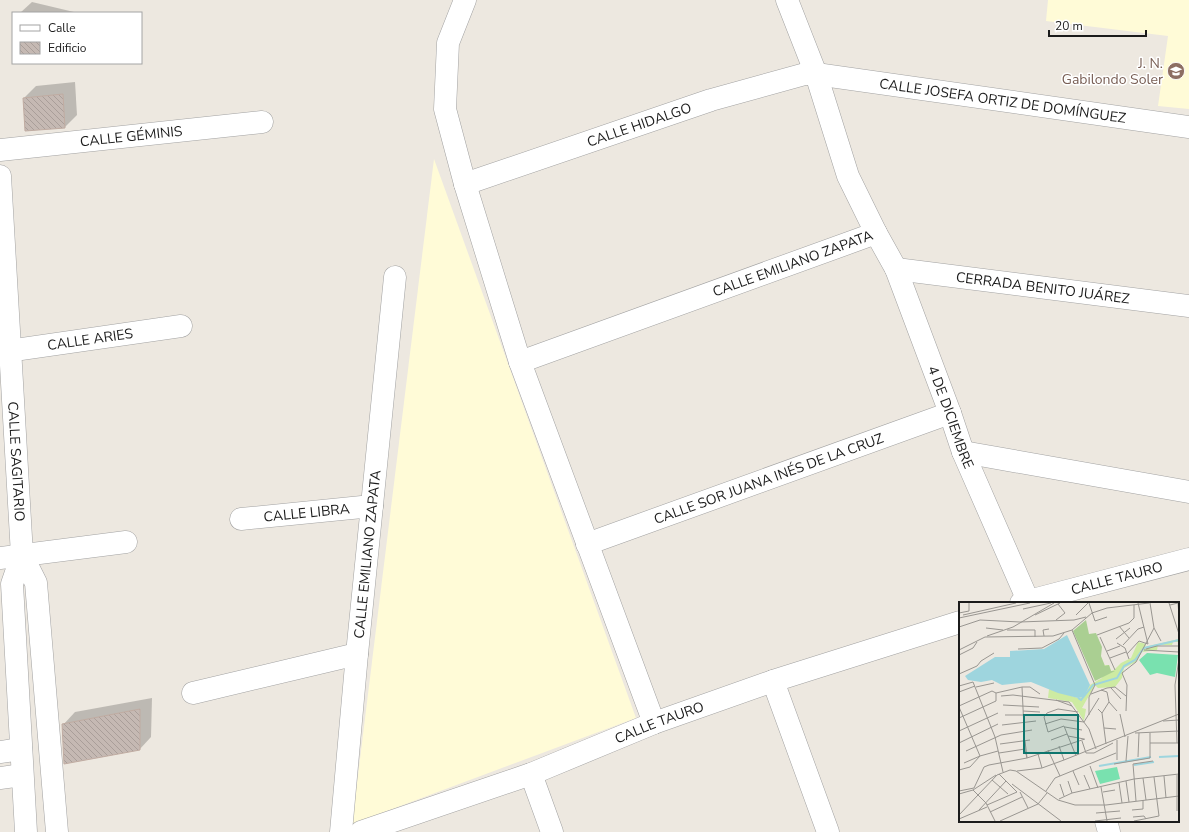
<svg xmlns="http://www.w3.org/2000/svg" width="1189" height="832" font-family="'Nunito Sans',sans-serif">
<style>
.education{fill:#fffbd7}
.shadow{fill:#0003}
.building{fill:url(#building-back-hatch);stroke:#c0aca2}
.lines{fill:none;stroke-linecap:round;stroke-linejoin:round}
.street-casing{stroke:#a2a2a2;stroke-width:23}
.street{stroke:#fff;stroke-width:22}
.labels{text-anchor:middle;dominant-baseline:central;stroke-width:3;stroke-linejoin:round;paint-order:stroke}
.education-label{font-size:14px;fill:#785e54;stroke:#fff;text-anchor:end}
.street-label{font-size:14px;fill:#1b1b1b;stroke:#fff}
.inset-river{fill:none;stroke:#9ed5de;stroke-width:2}
.inset-road{fill:none;stroke:#999691;stroke-width:1}
.view{fill:#0f766e;fill-opacity:0.15;stroke:#0f766e;stroke-width:2}
.inset-edge{fill:none;stroke:#1b1b1b;stroke-width:2}
</style>
<defs>
<pattern id="building-back-hatch" width="6" height="6" patternUnits="userSpaceOnUse"><rect width="6" height="6" fill="#c5b9b3"/><path d="M-1 5l2 2M0 0l6 6M5-1l2 2" fill="none" stroke="#a99e99"/></pattern>
</defs>
<rect width="100%" height="100%" fill="#ede8e0"/>
<g class="education">
<path d="M1048,0H1189V109L1158,106L1168,36L1046,21Z"/>
<path d="M434,159L636,718L352,824Z"/>
</g>
<g class="shadow">
<path d="M32,2L74,12V13H20Z"/>
<path d="M75,82L77,115L65,127L26,130L24,98L36,86Z"/>
<path d="M152,698L151,737L139,750L63,725L75,712Z"/>
</g>
<g class="building">
<path d="M63,94L65,128L25,131L23,98Z"/>
<path d="M140,709V750L64,764L62,724Z"/>
</g>
<g class="lines">
<defs>
<g id="street">
<path d="M465,0L448,43L445,109L465,184L520,362L654,723"/>
<path id="s1" d="M787,0L816,74L848,176L876,233L896,269L950,413L963,452L1029,603"/>
<path id="s2" d="M0,150L262,122"/>
<path id="s3" d="M0,176L22,555L12,584L26,832"/>
<path id="s4" d="M465,184L711,100L805,74H816L1189,127"/>
<path id="s5" d="M896,269L1189,306"/>
<path id="s6" d="M0,352L181,326"/>
<path id="s7" d="M520,362L876,233"/>
<path d="M963,452L1189,492"/>
<path id="s8" d="M241,519L372,506"/>
<path id="s9" d="M587,544L950,413"/>
<path d="M22,555L36,583L57,832"/>
<path d="M0,558L126,542"/>
<path id="s10" d="M1021,603L1189,559"/>
<path d="M773,681L828,832"/>
<path d="M193,693L357,654"/>
<path d="M0,752L21,749"/>
<path d="M531,774L552,832"/>
<path d="M0,778L22,775"/>
<path d="M1106,821L1109,832"/>
<path id="s11" d="M341,832L357,654L395,277"/>
<path id="s12" d="M361,832L531,774L654,723L773,681L960,622"/>
</g>
</defs>
<use href="#street" class="street-casing"/>
<use href="#street" class="street"/>
</g>
<defs>
<symbol id="school-disc" viewBox="-11 -11 22 22"><circle r="9.5" fill="#8d6e63" stroke="#fff"/><path d="M0-5L7-2L0 1L-7-2ZM-4 1L0 2.5L4 1V4Q0 6-4 4Z" fill="#fff"/></symbol>
</defs>
<g fill-rule="evenodd">
<use href="#school-disc" x="1166" y="61" width="20" height="20"/>
</g>
<g class="labels">
<g class="education-label">
<text x="1163" y="63">J. N.<tspan x="1163" dy="16">Gabilondo Soler</tspan></text>
</g>
<g class="street-label">
<text stroke="none"><textPath href="#s4" startOffset="557">CALLE JOSEFA ORTIZ DE DOMÍNGUEZ</textPath></text>
<text stroke="none"><textPath href="#s4" startOffset="184">CALLE HIDALGO</textPath></text>
<text stroke="none"><textPath href="#s2" startOffset="132">CALLE GÉMINIS</textPath></text>
<text stroke="none"><textPath href="#s7" startOffset="290">CALLE EMILIANO ZAPATA</textPath></text>
<text stroke="none"><textPath href="#s5" startOffset="148">CERRADA BENITO JUÁREZ</textPath></text>
<text stroke="none"><textPath href="#s6" startOffset="91">CALLE ARIES</textPath></text>
<text stroke="none"><textPath href="#s1" startOffset="449">4 DE DICIEMBRE</textPath></text>
<text stroke="none"><textPath href="#s3" startOffset="286">CALLE SAGITARIO</textPath></text>
<text stroke="none"><textPath href="#s9" startOffset="193">CALLE SOR JUANA INÉS DE LA CRUZ</textPath></text>
<text stroke="none"><textPath href="#s8" startOffset="66">CALLE LIBRA</textPath></text>
<text stroke="none"><textPath href="#s11" startOffset="279">CALLE EMILIANO ZAPATA</textPath></text>
<text stroke="none"><textPath href="#s10" startOffset="99">CALLE TAURO</textPath></text>
<text stroke="none"><textPath href="#s12" startOffset="318">CALLE TAURO</textPath></text>
</g>
</g>
<g transform="translate(959 602)">
<rect width="220" height="220" fill="#ede8e0"/>
<path d="M220,37V40H214L213,43H199L198,48L184,50L185,47L177,60L165,66L163,76L156,85L139,86L136,83L123,106L127,107L125,119L113,100L89,96L90,87L119,96L125,95L131,83L143,76L146,63H150L152,69L155,68L162,61L172,56L179,40L187,42L186,45Z" fill="#cdeba2"/>
<path d="M127,18L130,32L137,31L143,45L142,54L146,64L150,63L152,69H156L136,79L114,29Z" fill="#aacf92"/>
<path d="M188,51L219,53L216,75L198,71L191,73L180,58ZM158,165L161,177L141,182L136,169Z" fill="#79e1af"/>
<path d="M108,33L131,83L125,95L119,96L99,91L72,80L43,83L33,78L22,80L9,78L6,74L36,55H51V49L85,47Z" fill="#9ed5de"/>
<path class="inset-river" d="M119,96L122,98L134,83L158,76L165,64L176,58L185,46L220,38M200,155L220,154M175,163L195,160M140,164L192,155"/>
<path class="inset-road" d="M130,1L136,19L148,15M179,1L189,42M191,1L195,26L202,39M210,1L220,32M211,3L219,1L220,14M64,7L92,1M0,11L10,9V1M4,13L57,1M76,13L101,1M117,13L129,1M0,16L71,1M97,18L106,11L99,2M160,24L170,36M0,25L21,18L61,20L115,18L127,15M27,26L44,28M48,28H76V35M113,28L136,83L130,95V113M138,33L170,21L175,16V3M28,34L54,25L95,1M85,34L84,28L90,27M141,35L156,68M157,37L171,26M158,41L166,46L170,57M164,43L179,27L185,25M59,47L83,46L100,37L105,31M187,47L198,44H220M0,48L26,35L94,34L113,28L133,11L148,6L190,1M185,48L220,50M148,49L161,44M168,52L180,39L189,42M0,53L14,46L18,40M151,56L167,50M0,72L18,64L22,59L35,51M0,84L14,80L36,135L44,170M17,85L35,81M63,85L66,148L68,156L66,139M152,86L162,97M142,88L148,90L150,100L158,109M0,90L16,84M37,91L63,85H71L81,92M132,92L148,86L156,85L167,94M42,94L54,93L110,100L130,127L137,147M97,98L113,104M44,103L80,105M0,104L33,89L37,91V99L0,116M0,105L21,154L11,165L0,168M139,107L143,111L147,142M64,109L81,110M167,109L168,83L163,71L177,60L195,26M143,111L150,100M161,112L166,135M46,113H65M204,119L220,118M125,120L140,96M86,122L102,117L125,120M43,123L77,119M106,125L123,128M145,126L157,127M0,129L39,111M176,131L220,129M109,134L125,137M92,138L108,132M123,139L127,151M0,141L39,122M191,141H220M218,141L216,83L220,57M41,142L71,138M100,144L105,158M89,148L101,174M7,149L42,133L73,128M40,151L66,147M127,151H135L154,141M79,152L83,166M117,154L105,124L89,130L85,115L88,111L99,107L119,110M179,155L180,131M158,158V138M167,159L169,134M5,161L21,154L39,149M155,162L191,156V131M131,164L139,186M58,169L83,166L105,158L220,112M114,169L120,183M125,173L131,187M218,173V209M205,174L207,196M184,176L187,198M33,178L49,192M109,179L113,191M167,179L170,200M160,181L163,201M53,182L102,219M101,182L105,194M142,185L148,219M14,188L27,201L36,219M0,189L15,186L25,165L30,163L68,156L126,137M87,189L96,176L157,151M61,190L69,206M144,190L156,188M0,192L14,188L37,173M100,197L113,191L175,177L220,172M177,199L174,162L194,159M28,203L58,190L40,172M20,208L47,179M173,208L184,207V198M31,210L63,195M137,211L161,209M0,213L38,173L51,168L57,169L99,198L116,203H147L220,194M174,215L185,214L187,217M0,217L28,205M41,219L79,202L88,191M136,219L162,216M175,219L200,214L195,175"/>
<path class="view" d="M65,113H119V151H65Z"/>
<rect width="220" height="220" class="inset-edge"/>
</g>
<rect x="12" y="12" width="130" height="52" fill="#ffffff" stroke="#a4a4a4"/>
<rect x="20" y="25" width="20" height="6" fill="#ffffff" stroke="#a4a4a4"/>
<text x="48" y="32" font-size="12" fill="#1b1b1b">Calle</text>
<rect x="20" y="42" width="20" height="12" fill="url(#building-back-hatch)" stroke="#a4a4a4"/>
<text x="48" y="52" font-size="12" fill="#1b1b1b">Edificio</text>
<path d="M1049 30v6h97v-6" fill="none" stroke="#1b1b1b" stroke-width="2"/>
<text x="1055" y="30" font-size="12" fill="#1b1b1b" stroke="#ffffff" stroke-width="3" paint-order="stroke">20 m</text>
</svg>
